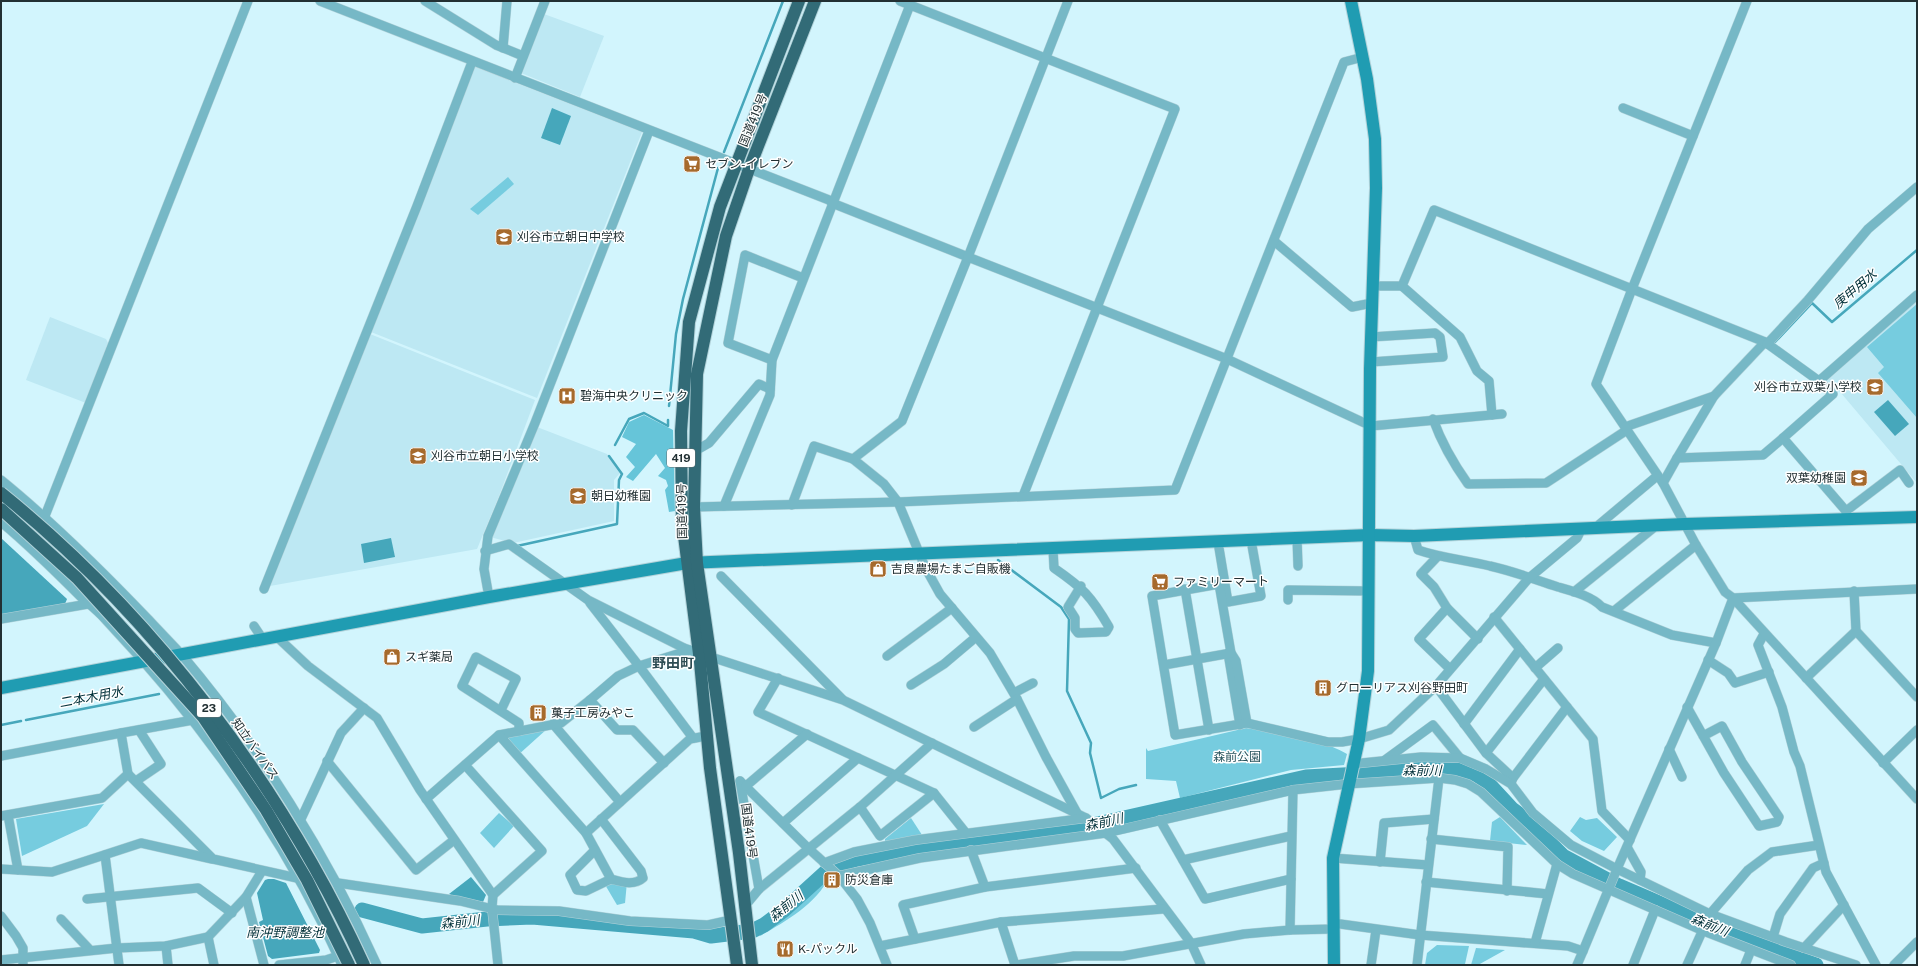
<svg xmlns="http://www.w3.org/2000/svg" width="1918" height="966" font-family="'Public Sans','Noto Sans JP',sans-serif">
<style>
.built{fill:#bde8f3}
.green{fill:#76ccdf}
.forest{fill:#66c5d9}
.water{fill:#46a7bb}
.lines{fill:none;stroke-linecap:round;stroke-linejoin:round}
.stream{stroke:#46a7bb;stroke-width:2.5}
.river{stroke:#46a7bb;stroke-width:15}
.street-casing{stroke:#b2d2d9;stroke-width:10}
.secondary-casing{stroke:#b2d2d9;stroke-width:14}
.highway-casing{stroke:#b2d2d9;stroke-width:14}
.street{stroke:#76b8c6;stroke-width:9}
.secondary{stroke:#209cb2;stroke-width:12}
.highway{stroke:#326b77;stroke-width:12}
.highway-bridge-casing{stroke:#b2d2d9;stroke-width:14;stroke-linecap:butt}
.highway-bridge{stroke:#326b77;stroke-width:12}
.labels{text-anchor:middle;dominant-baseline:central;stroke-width:3;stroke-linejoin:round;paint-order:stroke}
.shield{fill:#fff;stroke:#646e70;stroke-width:1}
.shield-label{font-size:11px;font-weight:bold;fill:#223033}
.street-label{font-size:12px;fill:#223033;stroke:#fff}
.poi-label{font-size:12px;fill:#223033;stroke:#fff;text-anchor:start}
.park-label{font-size:12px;fill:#28535c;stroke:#fff}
.water-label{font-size:13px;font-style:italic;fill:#003039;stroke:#fff}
.quarter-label{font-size:14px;font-weight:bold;fill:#2e4c53;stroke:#fff}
</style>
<rect width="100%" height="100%" fill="#d2f5fd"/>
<g class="built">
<path d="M544,14L604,36L580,97L521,73Z"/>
<path d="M475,67L642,132L537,398L371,332Z"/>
<path d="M1917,300V483L1841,393L1826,382L1825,378Z"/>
<path d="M50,317L106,339L108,343L86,403L26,380Z"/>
<path d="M370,334L535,400L499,496L477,549L270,586Z"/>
<path d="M537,427L607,454L620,473L614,480V521L513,543L490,537Z"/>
</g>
<g class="green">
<path d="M508,177L514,184L478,215L470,209Z"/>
<path d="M1917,304V418L1878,373L1884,367L1867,347Z"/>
<path d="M1246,728C1274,731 1323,739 1347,754L1344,765L1291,770L1180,798L1176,781L1146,779V748L1148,751Z"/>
<path d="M547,729L517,756L507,736Z"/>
<path d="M104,804L87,826L22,856L16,819Z"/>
<path d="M499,813L514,826L494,848L480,833Z"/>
<path d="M1500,817L1527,845L1490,841L1492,822Z"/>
<path d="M1580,817L1586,820L1597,818L1617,837L1604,851L1582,841L1570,831Z"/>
<path d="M911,818L924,838L885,845V839Z"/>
<path d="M822,877L828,878C818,903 783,923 760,936L763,928L786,911Z"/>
<path d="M627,882L625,903L617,905L604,883Z"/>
<path d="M1437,945L1469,946L1465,964L1464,965H1425L1427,953Z"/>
<path d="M1476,948L1505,950L1478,965H1471Z"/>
</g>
<path class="forest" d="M644,415L673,430L675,511L669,512L665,490L668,486L666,480L658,476L665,468L656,454L633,481L626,477L635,467L626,457L636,444L622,437L629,422Z"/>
<g class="water">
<path d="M552,108L571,116L560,145L541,138Z"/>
<path d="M1888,400L1909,424L1895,436L1874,412Z"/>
<path d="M1,538L67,599L65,604L1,616Z"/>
<path d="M391,538L395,557L364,563L361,544Z"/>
<path d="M471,877L486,895L483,902L451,895L449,894Z"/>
<path d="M268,879H274L286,883L320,950L319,953L272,959L268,956L259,922L263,920L257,893L265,880Z"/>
</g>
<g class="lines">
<g class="stream">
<path d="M724,152L783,1"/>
<path d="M1775,342L1812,303L1832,322L1917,250"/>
<path d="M669,406L676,334L683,299L718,168"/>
<path d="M615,445L629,419L644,413L668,426V420"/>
<path d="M517,546L617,524L619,480L622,474L609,456"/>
<path d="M998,560L1061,607L1069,619L1067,691L1091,743L1090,753L1101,798L1119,789L1136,785"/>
<path d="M26,720L159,694"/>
<path d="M1,725L21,721"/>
</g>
<path class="river" d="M362,910L422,926L487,919L532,917L694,931L711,936L752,931L764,925L784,910L828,870L840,864L854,860L917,848L1084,827L1306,777L1361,774L1398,769L1462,770L1477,775L1487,782L1512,809L1527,820L1563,856L1619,886L1713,926L1816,965"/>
<defs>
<g id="street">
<path d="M320,1L829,200L832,203L968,257L902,421L853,459L884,484L898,502L925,567L940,594L990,653L1017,699L1046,757L1077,813"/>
<path d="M425,1L496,45L523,56"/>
<path d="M900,1L1175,109L1023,496"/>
<path d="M1068,1L968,257L1227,359L1371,426L1502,414"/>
<path d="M1747,1L1632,289L1596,384L1625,427L1714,396L1765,342"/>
<path d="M503,48L507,1"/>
<path d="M515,78L545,1"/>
<path d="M1623,108L1693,136"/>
<path d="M1274,241L1352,307L1372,303"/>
<path d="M1372,286H1402L1434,210L1765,342L1819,381L1833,394L1783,438L1846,511V518"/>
<path d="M1402,286L1460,337L1477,371L1489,381L1492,415"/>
<path d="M1767,344L1808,300L1868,229L1917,187"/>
<path d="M772,360L728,343L745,255L803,278"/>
<path d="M1371,362L1443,357L1440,337L1435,333L1371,337"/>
<path d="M1819,381L1917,295"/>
<path d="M1714,396L1677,458L1763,455L1783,438"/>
<path d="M1433,419C1442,444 1453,463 1468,484L1546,483L1627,430"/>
<path d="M1625,427L1663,483L1696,545L1725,592L1733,598L1917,589"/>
<path d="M695,451L709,443L759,384L770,389"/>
<path d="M1,480C54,523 101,570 148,619C159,631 171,643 182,655C260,747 327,855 377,965"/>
<path d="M1663,483L1677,458"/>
<path d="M792,505L814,446L853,459"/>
<path d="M724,506L770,395L772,360L910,5"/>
<path d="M694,507L898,502L1175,490L1344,62L1363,57"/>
<path d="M1846,511L1900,470L1909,483"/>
<path d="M43,521L248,1"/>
<path d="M1,522C29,545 55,571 81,597C89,604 98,611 105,619C201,721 285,837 342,965"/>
<path d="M1595,528L1657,476"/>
<path d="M1414,536L1418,550C1441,558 1466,560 1490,566C1513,571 1536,580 1558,587C1572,591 1592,596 1602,607L1672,635L1716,643"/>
<path d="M1297,538L1298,566"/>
<path d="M1218,542L1228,602L1261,596L1251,540"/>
<path d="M1053,549L1054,568C1083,588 1091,596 1109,627L1106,632L1078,633L1075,629V618L1068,607L1081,586"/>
<path d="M485,551L509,544L588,600L684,648L698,653"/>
<path d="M1437,557L1421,574L1434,587L1447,608L1478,639"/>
<path d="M721,576L842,699"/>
<path d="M264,589L417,206L472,62"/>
<path d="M1185,589L1209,730"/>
<path d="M1854,591L1856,631L1917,697"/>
<path d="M1574,592L1657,525"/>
<path d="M489,597L484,569L488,536L535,423L649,131"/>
<path d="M1288,600V590L1369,591"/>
<path d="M590,603L639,666L690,650"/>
<path d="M1447,608L1419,639L1450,669"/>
<path d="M1614,611L1696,545"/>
<path d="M1494,617L1593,739L1602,811L1630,840"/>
<path d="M1,619L88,604"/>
<path d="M254,626L262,638"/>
<path d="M1764,634L1758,645L1782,707L1794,752L1800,766L1826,872L1876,965"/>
<path d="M276,636L308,666L377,718L420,790L493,895L492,908L498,965"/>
<path d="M1228,653L1240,725"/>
<path d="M1231,653L1236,661L1247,723"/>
<path d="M887,656L952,608"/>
<path d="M711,657L843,700L1086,818L1113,839L1191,943L1201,965"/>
<path d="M1708,660L1728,673L1735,683L1769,672"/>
<path d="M1164,665L1231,653L1219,584L1152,596L1175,735L1247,723L1328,742H1342L1359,739L1389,730L1436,686L1529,578L1577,538L1582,528"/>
<path d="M1535,668L1558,648"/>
<path d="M778,678L758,712L934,793L966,833"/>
<path d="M1806,678L1856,631"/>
<path d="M911,685L944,664L976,637"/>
<path d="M1436,686L1486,753L1513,778"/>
<path d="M1014,693L1033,683"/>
<path d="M590,700L618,676L639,666L693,738"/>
<path d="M1687,707L1724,773L1759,826L1777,822L1779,817L1742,762L1722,726L1703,736"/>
<path d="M501,710L516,679L476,657L462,686L519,723V731"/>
<path d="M553,724L620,802"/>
<path d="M1464,724L1520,649"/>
<path d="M974,727L1017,699"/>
<path d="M499,735L561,723L590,700L617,730H633L664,763"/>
<path d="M1669,749L1682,777"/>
<path d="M1486,753L1544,679"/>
<path d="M1,756L121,733"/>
<path d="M1385,760L1433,725L1460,758"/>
<path d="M327,761L416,870L454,840"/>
<path d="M1883,763L1917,730"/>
<path d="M465,765L542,851L493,895"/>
<path d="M128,774L213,859L297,878"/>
<path d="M136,781L161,764L139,730"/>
<path d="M740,781L808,848L839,876L857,899L870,923L887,965"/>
<path d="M740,781L759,889L744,907"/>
<path d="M1511,783L1513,778L1567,707"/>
<path d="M746,786L807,734"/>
<path d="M426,799L499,735L586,833L611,879C622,882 634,886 643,878L641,871L601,819"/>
<path d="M860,807L880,836L934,793"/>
<path d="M1,816L102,798L128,774L121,733L193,720"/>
<path d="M301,819L341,733L364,708"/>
<path d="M1160,820L1205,899L1291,879"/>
<path d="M783,823L858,758"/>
<path d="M586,833L690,739L706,736"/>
<path d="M1431,839L1508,847L1507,891"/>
<path d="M1627,847L1641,872L1640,880"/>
<path d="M595,850L570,875L577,890L586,891L611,879"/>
<path d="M971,850L985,887"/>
<path d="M105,855L119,965"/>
<path d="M1333,858L1428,865"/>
<path d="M1183,860L1291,836"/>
<path d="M1380,862L1384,823L1434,819"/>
<path d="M824,863L854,852L915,840L1086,818"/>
<path d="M1,869L18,870L8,815"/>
<path d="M18,870L52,872L141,843L212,859"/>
<path d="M839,876L920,858L1106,833L1293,790L1348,784L1439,778L1455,780L1468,784L1481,792L1557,864L1573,874L1701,930L1791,965"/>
<path d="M1426,882L1548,894"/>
<path d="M338,883L460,901L497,910L559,911L630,921L708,925L726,921"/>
<path d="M759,889L860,807L932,743"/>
<path d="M246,897L264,965"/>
<path d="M87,899L198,888L232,913"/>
<path d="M1,916L16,936L23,948V965"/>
<path d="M61,919L90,950"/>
<path d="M1001,922L1015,965"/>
<path d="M1333,923L1420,935L1568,946L1583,951L1617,869L1571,845L1533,813L1511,784L1486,769L1460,758L1421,757L1352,764"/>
<path d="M1290,930L1293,790"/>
<path d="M208,937L246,897L262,871"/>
<path d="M1773,937L1780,914L1813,868L1824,863"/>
<path d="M915,939L903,905L985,887L1136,868"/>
<path d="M1535,943L1557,864"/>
<path d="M166,946L168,965"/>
<path d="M880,946L1001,922L1163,909"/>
<path d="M1804,948L1844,905"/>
<path d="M1,960L117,948L166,946L208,937L214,965"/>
<path d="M279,965L326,960L338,956"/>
<path d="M1016,965L1074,956H1123L1244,934L1290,930L1333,929"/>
<path d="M1371,965L1376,930"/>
<path d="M1417,965L1439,778"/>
<path d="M1577,965L1583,951"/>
<path d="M1633,965L1655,910"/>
<path d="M1687,965L1710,914L1748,870L1772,852L1819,845"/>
<path d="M1745,965L1751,950"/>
<path d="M1856,965L1786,942L1710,914L1617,869L1716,643L1733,598L1917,799"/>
<path d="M1894,965L1917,942"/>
</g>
<g id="secondary">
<path d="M1,688L489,597L687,563L1370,535L1414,536L1685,524L1917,517"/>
<path d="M1334,965L1333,858L1359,739L1368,671L1370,369L1376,188L1375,139L1367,79L1351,1"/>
</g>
<g id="highway">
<path d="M737,965L710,768L700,662L682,520L681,431L689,322L720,207L799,1"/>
<path d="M752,965L739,853L697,563L694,507L697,374L726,236L749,169L815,1"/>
</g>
</defs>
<use href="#street" class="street-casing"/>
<use href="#secondary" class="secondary-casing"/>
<use href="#highway" class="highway-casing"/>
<use href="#street" class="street"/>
<use href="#secondary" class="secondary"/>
<use href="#highway" class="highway"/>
<defs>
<g id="highway-bridge">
<path d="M1,493C154,616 282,786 364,965"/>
<path d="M1,509L77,578L203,717L266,810L307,880L349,965"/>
</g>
</defs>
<use href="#highway-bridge" class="highway-bridge-casing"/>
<use href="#highway-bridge" class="highway-bridge"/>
</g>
<defs>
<symbol id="supermarket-square" viewBox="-11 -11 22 22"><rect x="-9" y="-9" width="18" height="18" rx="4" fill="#a66a2c" stroke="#fff"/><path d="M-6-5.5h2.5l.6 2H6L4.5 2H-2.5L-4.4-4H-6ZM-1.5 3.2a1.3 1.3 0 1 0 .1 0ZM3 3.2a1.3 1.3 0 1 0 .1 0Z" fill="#fff"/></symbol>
<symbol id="school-square" viewBox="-11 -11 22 22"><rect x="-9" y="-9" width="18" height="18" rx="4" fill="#a66a2c" stroke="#fff"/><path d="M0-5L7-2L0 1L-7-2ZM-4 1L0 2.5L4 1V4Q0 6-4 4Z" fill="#fff"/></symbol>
<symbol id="hospital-square" viewBox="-11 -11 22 22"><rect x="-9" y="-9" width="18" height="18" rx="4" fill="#a66a2c" stroke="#fff"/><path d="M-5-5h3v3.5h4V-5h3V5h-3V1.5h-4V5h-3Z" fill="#fff"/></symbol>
<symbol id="shop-square" viewBox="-11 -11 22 22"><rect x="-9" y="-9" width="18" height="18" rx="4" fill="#a66a2c" stroke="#fff"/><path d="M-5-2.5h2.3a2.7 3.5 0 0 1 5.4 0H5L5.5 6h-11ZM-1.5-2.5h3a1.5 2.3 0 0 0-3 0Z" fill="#fff"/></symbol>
<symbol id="building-square" viewBox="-11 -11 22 22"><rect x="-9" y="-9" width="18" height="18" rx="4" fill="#a66a2c" stroke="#fff"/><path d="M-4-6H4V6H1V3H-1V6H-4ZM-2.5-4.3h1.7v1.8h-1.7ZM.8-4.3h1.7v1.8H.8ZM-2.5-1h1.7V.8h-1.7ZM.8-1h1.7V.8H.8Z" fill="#fff"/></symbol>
<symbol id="restaurant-square" viewBox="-11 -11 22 22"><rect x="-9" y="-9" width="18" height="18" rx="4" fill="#a66a2c" stroke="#fff"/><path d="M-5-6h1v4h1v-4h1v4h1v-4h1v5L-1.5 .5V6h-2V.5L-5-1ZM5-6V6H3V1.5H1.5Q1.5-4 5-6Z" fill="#fff"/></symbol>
</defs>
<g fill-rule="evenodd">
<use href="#supermarket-square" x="682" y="154" width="20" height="20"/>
<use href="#school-square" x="494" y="227" width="20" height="20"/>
<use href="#school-square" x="1865" y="377" width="20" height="20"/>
<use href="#hospital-square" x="557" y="386" width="20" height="20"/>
<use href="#school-square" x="408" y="446" width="20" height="20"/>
<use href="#school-square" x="1849" y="468" width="20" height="20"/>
<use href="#school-square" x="568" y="486" width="20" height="20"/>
<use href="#shop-square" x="868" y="559" width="20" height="20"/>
<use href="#supermarket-square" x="1150" y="572" width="20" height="20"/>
<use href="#shop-square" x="382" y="647" width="20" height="20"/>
<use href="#building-square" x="1313" y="678" width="20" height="20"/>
<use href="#building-square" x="528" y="703" width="20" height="20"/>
<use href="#building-square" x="822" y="870" width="20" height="20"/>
<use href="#restaurant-square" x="775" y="939" width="20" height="20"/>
</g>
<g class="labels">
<g class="shield">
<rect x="667" y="449" width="28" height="18" rx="3"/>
<rect x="197" y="699" width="24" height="18" rx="3"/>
</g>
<g class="shield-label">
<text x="681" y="458">419</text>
<text x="209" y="708">23</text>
</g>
<g class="street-label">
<text transform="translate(753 120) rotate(-68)">国道419号</text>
<text transform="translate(682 511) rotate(-91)">国道419号</text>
<text transform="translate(255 749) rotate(55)">知立バイパス</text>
<text transform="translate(749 831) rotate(83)">国道419号</text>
</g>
<g class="poi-label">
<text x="705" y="164">セブン-イレブン</text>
<text x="517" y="237">刈谷市立朝日中学校</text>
<text x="1862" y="387" text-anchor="end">刈谷市立双葉小学校</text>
<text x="580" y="396">碧海中央クリニック</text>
<text x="431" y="456">刈谷市立朝日小学校</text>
<text x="1846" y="478" text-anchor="end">双葉幼稚園</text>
<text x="591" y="496">朝日幼稚園</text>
<text x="891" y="569">吉良農場たまご自販機</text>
<text x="1173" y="582">ファミリーマート</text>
<text x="405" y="657">スギ薬局</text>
<text x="1336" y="688">グローリアス刈谷野田町</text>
<text x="551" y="713">菓子工房みやこ</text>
<text x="845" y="880">防災倉庫</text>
<text x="798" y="949">K-パックル</text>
</g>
<g class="park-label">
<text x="1237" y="757">森前公園</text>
</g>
<g class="water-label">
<text transform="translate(1855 289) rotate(-40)">庚申用水</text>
<text transform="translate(91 697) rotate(-11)">二本木用水</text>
<text x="1422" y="770">森前川</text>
<text transform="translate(1104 822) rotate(-12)">森前川</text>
<text transform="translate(786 906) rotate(-39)">森前川</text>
<text transform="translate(460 922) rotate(-6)">森前川</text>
<text transform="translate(1710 925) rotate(22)">森前川</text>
<text x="285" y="932">南沖野調整池</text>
</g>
<g class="quarter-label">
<text x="673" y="663">野田町</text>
</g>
</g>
<rect width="1918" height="966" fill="none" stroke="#223033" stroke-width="4"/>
</svg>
